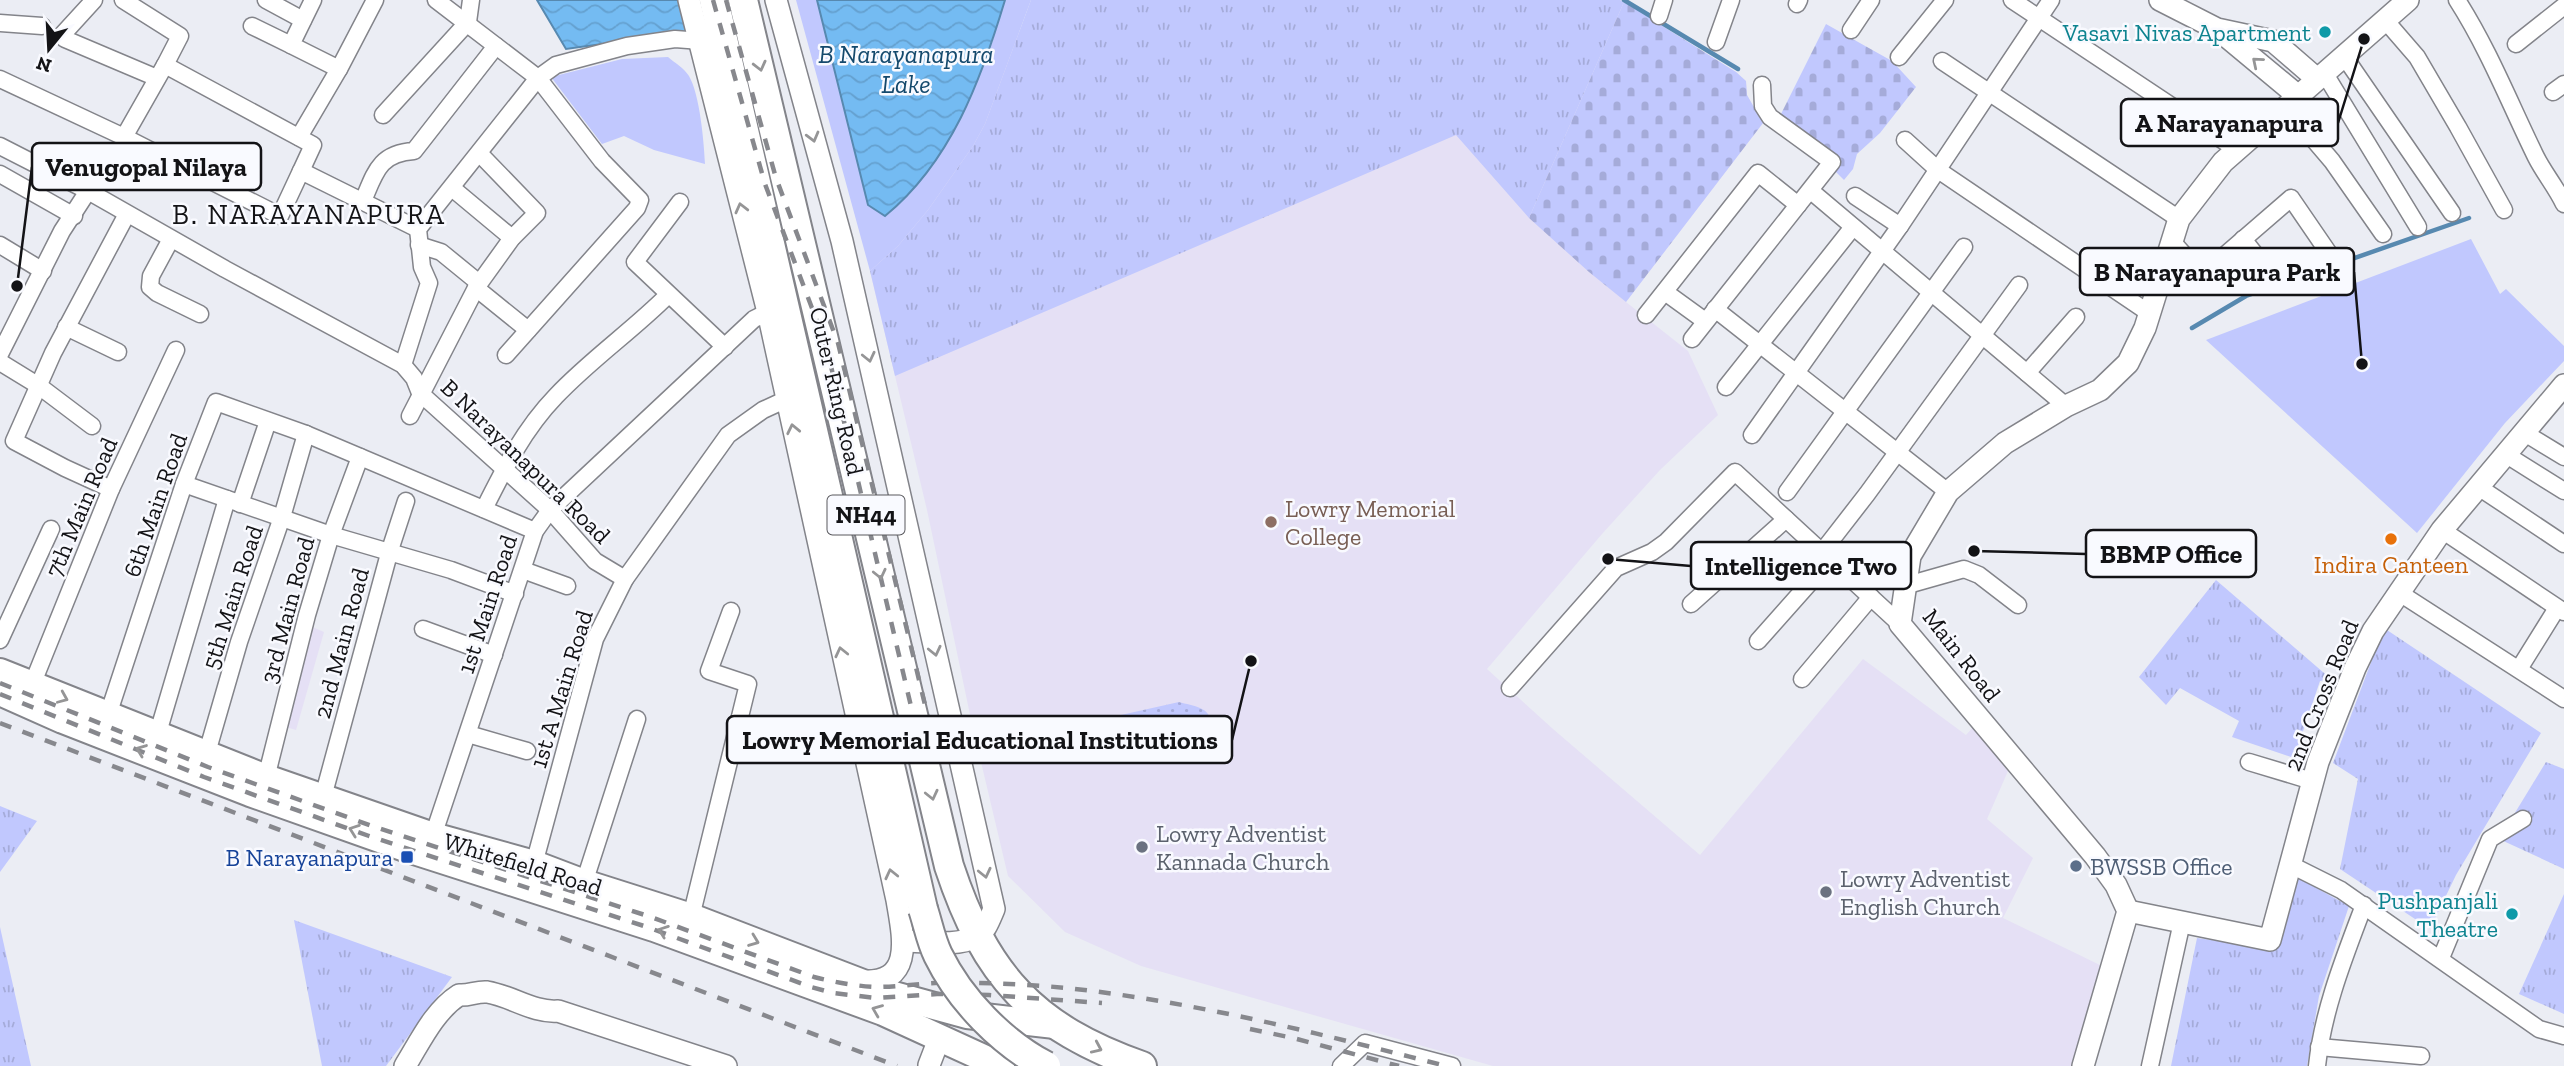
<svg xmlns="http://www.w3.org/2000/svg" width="2564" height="1066" font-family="'Zilla Slab',serif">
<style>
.education{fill:#e5e0f5}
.grass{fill:url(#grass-tufts)}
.cemetery{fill:url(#cemetery-stones)}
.park{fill:#c1c8fe}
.garden{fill:url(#garden-dots)}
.water{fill:url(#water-waves);stroke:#5789b0;stroke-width:2}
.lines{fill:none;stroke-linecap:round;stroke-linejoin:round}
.stream{stroke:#5789b0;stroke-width:4.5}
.minor-casing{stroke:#83848a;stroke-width:19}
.tertiary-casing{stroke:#83848a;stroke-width:24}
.primary-casing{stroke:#83848a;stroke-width:30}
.trunk-casing{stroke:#83848a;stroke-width:32}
.minor{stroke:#fff;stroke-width:16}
.tertiary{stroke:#fff;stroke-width:21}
.primary{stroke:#fff;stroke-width:26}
.trunk{stroke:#fff;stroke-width:28}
.rail{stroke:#87888d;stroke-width:4.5;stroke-dasharray:12 12;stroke-linecap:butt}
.trunk-bridge-casing{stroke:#83848a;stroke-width:32;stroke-linecap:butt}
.trunk-bridge{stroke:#fff;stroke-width:28}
.oneway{stroke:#959596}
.culture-dot{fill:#0f9aa8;stroke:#f9faff;stroke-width:2.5}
.education-dot{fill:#8d6e63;stroke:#f9faff;stroke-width:2.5}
.food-dot{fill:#e8710a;stroke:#f9faff;stroke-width:2.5}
.worship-dot{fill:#6b7280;stroke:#f9faff;stroke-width:2.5}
.transit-dot{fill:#1a4fb4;stroke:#f9faff;stroke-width:2.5}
.service-dot{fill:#5c6f8a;stroke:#f9faff;stroke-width:2.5}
.labels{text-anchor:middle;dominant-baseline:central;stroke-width:5;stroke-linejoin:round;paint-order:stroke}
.shield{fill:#f9faff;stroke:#58585c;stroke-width:2}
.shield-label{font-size:23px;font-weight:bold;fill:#131316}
.culture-label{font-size:24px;fill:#0d838f;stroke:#f9faff;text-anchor:end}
.street-label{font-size:24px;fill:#131316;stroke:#f9faff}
.education-label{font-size:24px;fill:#785e54;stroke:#f9faff;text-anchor:start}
.food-label{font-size:24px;fill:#c56008;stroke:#f9faff}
.worship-label{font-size:24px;fill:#5b616d;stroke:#f9faff;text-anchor:start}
.transit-label{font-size:24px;fill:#164399;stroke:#f9faff;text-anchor:end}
.service-label{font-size:24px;fill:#4e5e75;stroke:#f9faff;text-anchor:start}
.water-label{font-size:26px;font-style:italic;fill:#14496d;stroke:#f9faff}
.quarter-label{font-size:28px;letter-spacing:2px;fill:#131316;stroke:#f9faff}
.leader{fill:none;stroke:#131316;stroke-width:2.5}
.callout-dot{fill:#131316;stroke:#f9faff;stroke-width:2.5}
.callout{fill:#f9faff;stroke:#131316;stroke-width:2.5}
.callout-label{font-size:26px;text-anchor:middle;font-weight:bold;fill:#131316}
</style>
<defs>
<pattern id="grass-tufts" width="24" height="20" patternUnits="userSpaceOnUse" patternTransform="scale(1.75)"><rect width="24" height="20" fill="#c1c8fe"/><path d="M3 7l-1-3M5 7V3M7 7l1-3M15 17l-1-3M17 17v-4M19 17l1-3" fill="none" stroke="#a5abd9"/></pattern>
<pattern id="cemetery-stones" width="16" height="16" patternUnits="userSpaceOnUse" patternTransform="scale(1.75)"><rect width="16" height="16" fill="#c1c8fe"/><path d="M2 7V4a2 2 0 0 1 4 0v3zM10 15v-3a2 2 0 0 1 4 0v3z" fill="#a5abd9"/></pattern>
<pattern id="garden-dots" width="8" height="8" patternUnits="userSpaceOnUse" patternTransform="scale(1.75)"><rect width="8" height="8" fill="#c1c8fe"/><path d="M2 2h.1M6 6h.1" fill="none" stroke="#a5abd9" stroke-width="1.8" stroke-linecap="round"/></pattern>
<pattern id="water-waves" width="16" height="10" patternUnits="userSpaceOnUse" patternTransform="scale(1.75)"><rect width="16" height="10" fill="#74bbf2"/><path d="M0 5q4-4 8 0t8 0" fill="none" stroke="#64a0cf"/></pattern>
</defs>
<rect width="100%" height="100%" fill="#ebedf4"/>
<g class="education">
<path d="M1031,0H1620L1736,72L1746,81L1747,95L1763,123L1626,302L1688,351L1718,415L1660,470L1602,534L1487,669L1553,729L1700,855L1863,659L1966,735L1974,726L2008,771L1987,819L2033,858L2003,918L2102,966L2073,1066H1493L1141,966L1065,932L1008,876L972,724L927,510L870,271L1023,26Z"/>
<path d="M303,623L324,632L296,730L276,724Z"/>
</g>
<g class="grass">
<path d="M1031,0H1620L1624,2L1529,218L1456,135L895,376L870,271L898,246L928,210L973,146L985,124Z"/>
<path d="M2216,580L2331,679L2320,681L2294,758L2232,737L2239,721L2180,688L2166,705L2139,677Z"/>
<path d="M2384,628L2541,733L2456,875L2430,929L2340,869L2358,779L2333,763Z"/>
<path d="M2546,762L2564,769V869L2499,839Z"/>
<path d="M0,806L37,821L0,872Z"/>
<path d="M2298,878L2349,906L2319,996L2307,1066H2171L2197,938L2277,949Z"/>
<path d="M2564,894V1014L2519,994Z"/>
<path d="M294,920L452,977L386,1066H322Z"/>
<path d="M0,927L31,1066H0Z"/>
</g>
<g class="cemetery">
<path d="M1624,2L1736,72L1746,81L1747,95L1763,123L1626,302L1589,272L1529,218Z"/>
<path d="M1826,24L1892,61L1916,87L1880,133L1857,154L1853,169L1844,180L1780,116Z"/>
</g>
<g class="park">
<path d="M796,0H817L868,205L885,216L992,43L1005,0H1031L985,124L973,146L928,210L898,246L870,271Z"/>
<path d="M668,57C675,63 684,68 689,76C700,95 704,142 705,164L654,150L624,136L602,144L551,77L622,59Z"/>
<path d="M2471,239L2500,294L2506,289L2564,346V361L2505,423L2417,533L2206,340Z"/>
</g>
<path class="garden" d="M1179,702C1193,706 1212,707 1211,725L1052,759L1045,732Z"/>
<g class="water">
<path d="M537,0H682L690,32L566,49Z"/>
<path d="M817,0H1005C981,80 951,162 885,216L868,205Z"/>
</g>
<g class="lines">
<g class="stream">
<path d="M1624,0L1738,69"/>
<path d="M2192,328L2246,296L2469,218"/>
</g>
<defs>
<g id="minor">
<path d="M94,0L63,34L65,39L157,78"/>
<path d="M123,0L180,36L165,65"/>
<path d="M266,0L303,20"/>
<path d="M313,0L291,45L339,69L375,0"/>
<path d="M436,0L538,78L602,161L640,200L637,208L506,355"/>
<path d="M2012,0L2236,149"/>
<path d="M2457,0C2489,50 2510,104 2536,157C2544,173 2556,187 2564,204"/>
<path d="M1797,4L1799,0"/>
<path d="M1659,16L1664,0"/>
<path d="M2385,20L2417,57L2458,127L2504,210"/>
<path d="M0,23L42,26"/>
<path d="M252,26L291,45"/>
<path d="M1851,30L1871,0"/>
<path d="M1716,42L1731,0"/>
<path d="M2516,44L2564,6"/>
<path d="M2344,56L2452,213"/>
<path d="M1899,57L1945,0"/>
<path d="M1942,61L2179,219"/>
<path d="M2325,74L2418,227"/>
<path d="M0,79L124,137L280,216L301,171L418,229"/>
<path d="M2553,92L2564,84"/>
<path d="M2285,106L2332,161L2383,234"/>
<path d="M383,115L468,22L471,0"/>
<path d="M124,137L165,65L313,145L301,171"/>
<path d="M299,137L339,69"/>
<path d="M1905,140L1938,170L2149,313"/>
<path d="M0,146L88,191L225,269L403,365L414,378L420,393L550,510L595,561L625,579"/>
<path d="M0,174L74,216"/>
<path d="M452,188L512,238"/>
<path d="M1811,191L2066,406"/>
<path d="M1855,196L1900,226"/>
<path d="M363,201C375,173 379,153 414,151L496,46"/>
<path d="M680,202L635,262L725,347"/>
<path d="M171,239L151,276L150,287L157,293L200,314"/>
<path d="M2243,239L2262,263"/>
<path d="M2171,240L2202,275L2291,198L2328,252"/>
<path d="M0,245L43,271"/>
<path d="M419,245L441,252L479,283"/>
<path d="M476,288L528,330"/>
<path d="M1665,292L1705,321"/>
<path d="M1715,309L1948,492"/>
<path d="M1646,315L1758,173L1798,205"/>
<path d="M66,327L118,352"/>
<path d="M1692,339L1832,162L1770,117L1763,106L1762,85"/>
<path d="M0,354L62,231L88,191"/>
<path d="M0,362L39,386L92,426"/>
<path d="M403,365L429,283L422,267L418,229L538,78L556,65L627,46L675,39L701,41"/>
<path d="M2027,373L2076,317"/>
<path d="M1726,387L1853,227"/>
<path d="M410,416L476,288L512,238L537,213L479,153"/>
<path d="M2523,432L2564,457"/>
<path d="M1752,435L1900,226L2051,0"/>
<path d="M2505,454L2564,491"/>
<path d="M184,484L331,535L451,570L515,594"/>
<path d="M2477,486L2564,544"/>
<path d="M111,489L65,468L14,441L53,353L127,214"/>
<path d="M1787,492L1964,247"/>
<path d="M240,504L268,421"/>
<path d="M484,509C504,469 524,429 556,396C590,360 633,330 668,295"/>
<path d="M2442,530L2564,612"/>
<path d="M1822,552L1867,494L2019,285"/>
<path d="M523,570L567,586"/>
<path d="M1904,586L1964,569L1979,575L2018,605"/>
<path d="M2398,592L2564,699"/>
<path d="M1691,604L1786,519"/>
<path d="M423,629L494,655"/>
<path d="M0,640L51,529"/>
<path d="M1758,641L1830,560"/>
<path d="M2519,669L2557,608"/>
<path d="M1802,679L1871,597"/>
<path d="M32,685L111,489L176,350"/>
<path d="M1510,688L1616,568L1652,552L1666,542L1735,472L1900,624"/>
<path d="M108,715L184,484L216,402L306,434L535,531"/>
<path d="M468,734L527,751"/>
<path d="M157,736L227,499"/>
<path d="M2249,762L2312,781"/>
<path d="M204,763L239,642L282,517L306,434"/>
<path d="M266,778L307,615L331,535L360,457"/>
<path d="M323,797L390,550L406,501"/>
<path d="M433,836L535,531L550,510L754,319L768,312"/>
<path d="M534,864L595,639L625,579L728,435L763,410L787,399"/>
<path d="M2291,865L2341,890L2539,1029L2564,1036"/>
<path d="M584,883L637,719"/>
<path d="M691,917L748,684L709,671L731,611"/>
<path d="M2441,958L2490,839L2523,819"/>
<path d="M2319,1047L2421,1056"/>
<path d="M1341,1066L1365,1043L1452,1066"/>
<path d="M2150,1066L2182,922"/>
<path d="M2317,1066C2323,1010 2344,958 2364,905"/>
</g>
<g id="tertiary">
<path d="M689,0L768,312L897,900C903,936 915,984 862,981"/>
<path d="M776,0L842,241L994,909C990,918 985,933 976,937C956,947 925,941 903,941"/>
<path d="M2160,0L2217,29L2273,41L2317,79"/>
<path d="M2221,32L2297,95"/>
<path d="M2128,911L2270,940L2318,762L2355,668L2373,631L2442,530L2564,385"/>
<path d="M929,1065L939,1039"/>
<path d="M405,1066C420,1042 434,1011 459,995C469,996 477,991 487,992C512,996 533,1013 558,1011L726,1066"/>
<path d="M2083,1066L2128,911L2116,885L2095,856L1900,624L1910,556L1948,492L2005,443L2066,406L2100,390L2128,363L2145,328L2179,219L2223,162L2408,0"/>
</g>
<g id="primary">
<path d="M0,672L266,778L433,836L534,864L584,883L691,917L894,995L967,1015L1055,1025"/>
<path d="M0,692L63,720L250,793L408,849L654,928L883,1012L1001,1066"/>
</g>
<g id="trunk">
<path d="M714,0L923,909"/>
<path d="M743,0L949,866C985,975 1033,1028 1142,1066"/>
</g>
</defs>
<use href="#minor" class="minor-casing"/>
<use href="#tertiary" class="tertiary-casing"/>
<use href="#primary" class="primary-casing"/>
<use href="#trunk" class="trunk-casing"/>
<use href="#minor" class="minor"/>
<use href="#tertiary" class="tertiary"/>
<use href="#primary" class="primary"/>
<use href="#trunk" class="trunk"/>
<g class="rail">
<path d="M713,0L765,184L826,345L918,736"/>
<path d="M726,0L776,178L838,343L932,734"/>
<path d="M0,683L208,767L372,826L651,917L814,977C834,982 855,986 876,987C896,987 915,984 935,983C978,982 1024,984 1067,988C1196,1002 1321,1034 1446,1066"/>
<path d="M0,694L204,777L369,836L647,927L811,987L833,993L876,998L937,994L989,995L1102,1003"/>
<path d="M0,723L897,1066"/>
<path d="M1250,1029L1293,1038L1399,1066"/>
</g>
<defs>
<path id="trunk-bridge" d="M923,909C928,924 931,941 938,955C960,1000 1002,1043 1046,1066"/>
</defs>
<use href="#trunk-bridge" class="trunk-bridge-casing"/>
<use href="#trunk-bridge" class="trunk-bridge"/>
</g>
<defs><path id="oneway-chevron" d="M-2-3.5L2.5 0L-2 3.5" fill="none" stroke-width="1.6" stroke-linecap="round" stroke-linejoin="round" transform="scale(1.75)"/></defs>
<g class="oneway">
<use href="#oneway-chevron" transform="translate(2257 62) rotate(-140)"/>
<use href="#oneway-chevron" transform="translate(760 66) rotate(76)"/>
<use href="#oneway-chevron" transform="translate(813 137) rotate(75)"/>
<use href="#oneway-chevron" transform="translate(741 208) rotate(-104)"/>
<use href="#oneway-chevron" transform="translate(869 357) rotate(77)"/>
<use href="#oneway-chevron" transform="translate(793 429) rotate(-102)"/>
<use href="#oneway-chevron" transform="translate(880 574) rotate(77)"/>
<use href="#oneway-chevron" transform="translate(935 651) rotate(77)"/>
<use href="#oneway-chevron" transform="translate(841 652) rotate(-103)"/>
<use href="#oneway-chevron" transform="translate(63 698) rotate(23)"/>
<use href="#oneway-chevron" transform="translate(141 750) rotate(-159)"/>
<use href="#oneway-chevron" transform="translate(932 795) rotate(77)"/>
<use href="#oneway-chevron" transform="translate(354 830) rotate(-160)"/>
<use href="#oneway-chevron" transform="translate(985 873) rotate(77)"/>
<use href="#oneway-chevron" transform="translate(891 874) rotate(-103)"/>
<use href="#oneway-chevron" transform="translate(663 931) rotate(-160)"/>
<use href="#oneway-chevron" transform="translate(754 941) rotate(21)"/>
<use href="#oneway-chevron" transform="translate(877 1010) rotate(-158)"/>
<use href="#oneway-chevron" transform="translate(1097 1048) rotate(24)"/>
</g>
<g class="culture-dot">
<circle cx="2325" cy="32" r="7"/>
<circle cx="2512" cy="914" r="7"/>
</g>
<circle class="education-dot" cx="1271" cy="522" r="7"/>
<circle class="food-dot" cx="2391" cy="539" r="7"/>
<g class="worship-dot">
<circle cx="1142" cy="847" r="7"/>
<circle cx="1826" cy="892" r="7"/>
</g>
<rect class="transit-dot" x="400" y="850" width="14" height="14" rx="3.5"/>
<circle class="service-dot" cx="2076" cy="866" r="7"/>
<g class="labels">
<rect class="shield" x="827.5" y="495.5" width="77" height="39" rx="5"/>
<g class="shield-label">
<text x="866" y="515">NH44</text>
</g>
<g class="culture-label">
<text x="2311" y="32">Vasavi Nivas Apartment</text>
<text x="2498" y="900">Pushpanjali<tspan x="2498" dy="28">Theatre</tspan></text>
</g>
<g class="street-label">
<text transform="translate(837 391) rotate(77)">Outer Ring Road</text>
<text transform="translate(526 461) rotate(44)">B Narayanapura Road</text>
<text transform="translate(155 505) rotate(-71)">6th Main Road</text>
<text transform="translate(81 507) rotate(-67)">7th Main Road</text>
<text transform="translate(232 597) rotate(-72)">5th Main Road</text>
<text transform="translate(487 604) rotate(-72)">1st Main Road</text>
<text transform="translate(287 610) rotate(-75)">3rd Main Road</text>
<text transform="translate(341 643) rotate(-75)">2nd Main Road</text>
<text transform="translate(1962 655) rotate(52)">Main Road</text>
<text transform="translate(561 689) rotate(-73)">1st A Main Road</text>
<text transform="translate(2321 695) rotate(-68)">2nd Cross Road</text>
<text transform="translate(523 864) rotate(17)">Whitefield Road</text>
</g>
<g class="education-label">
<text x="1285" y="508">Lowry Memorial<tspan x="1285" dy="28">College</tspan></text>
</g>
<g class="food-label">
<text x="2391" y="564">Indira Canteen</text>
</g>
<g class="worship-label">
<text x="1156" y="833">Lowry Adventist<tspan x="1156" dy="28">Kannada Church</tspan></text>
<text x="1840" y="878">Lowry Adventist<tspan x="1840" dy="28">English Church</tspan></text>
</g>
<g class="transit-label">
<text x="393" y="857">B Narayanapura</text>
</g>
<g class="service-label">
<text x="2090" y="866">BWSSB Office</text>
</g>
<g class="water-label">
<text x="906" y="54">B Narayanapura<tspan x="906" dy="30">Lake</tspan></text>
</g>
<g class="quarter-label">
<text x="309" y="214">B. NARAYANAPURA</text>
</g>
</g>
<path class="leader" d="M2364 39L2338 123M17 286L32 167M2362 364L2354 272M1974 551L2086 554M1608 559L1691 566M1251 661L1232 740"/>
<g class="callout-dot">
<circle cx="2364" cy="39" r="7"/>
<circle cx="17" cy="286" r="7"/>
<circle cx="2362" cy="364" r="7"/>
<circle cx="1974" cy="551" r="7"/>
<circle cx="1608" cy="559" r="7"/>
<circle cx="1251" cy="661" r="7"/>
</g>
<g class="callout">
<rect x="2121" y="99" width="217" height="47" rx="7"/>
<rect x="32" y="143" width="229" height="47" rx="7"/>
<rect x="2080" y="248" width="274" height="47" rx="7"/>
<rect x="2086" y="530" width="170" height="47" rx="7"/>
<rect x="1691" y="542" width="220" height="47" rx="7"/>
<rect x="727" y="716" width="505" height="47" rx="7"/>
</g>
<g class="callout-label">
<text x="2229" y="132">A Narayanapura</text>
<text x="146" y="176">Venugopal Nilaya</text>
<text x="2217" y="281">B Narayanapura Park</text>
<text x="2171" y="563">BBMP Office</text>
<text x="1801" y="575">Intelligence Two</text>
<text x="980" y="749">Lowry Memorial Educational Institutions</text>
</g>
<g transform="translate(49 49) rotate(198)" stroke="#f9faff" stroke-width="5" paint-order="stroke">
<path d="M0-5L12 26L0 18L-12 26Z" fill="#131316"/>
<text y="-10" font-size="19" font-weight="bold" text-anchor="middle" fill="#131316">N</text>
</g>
</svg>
